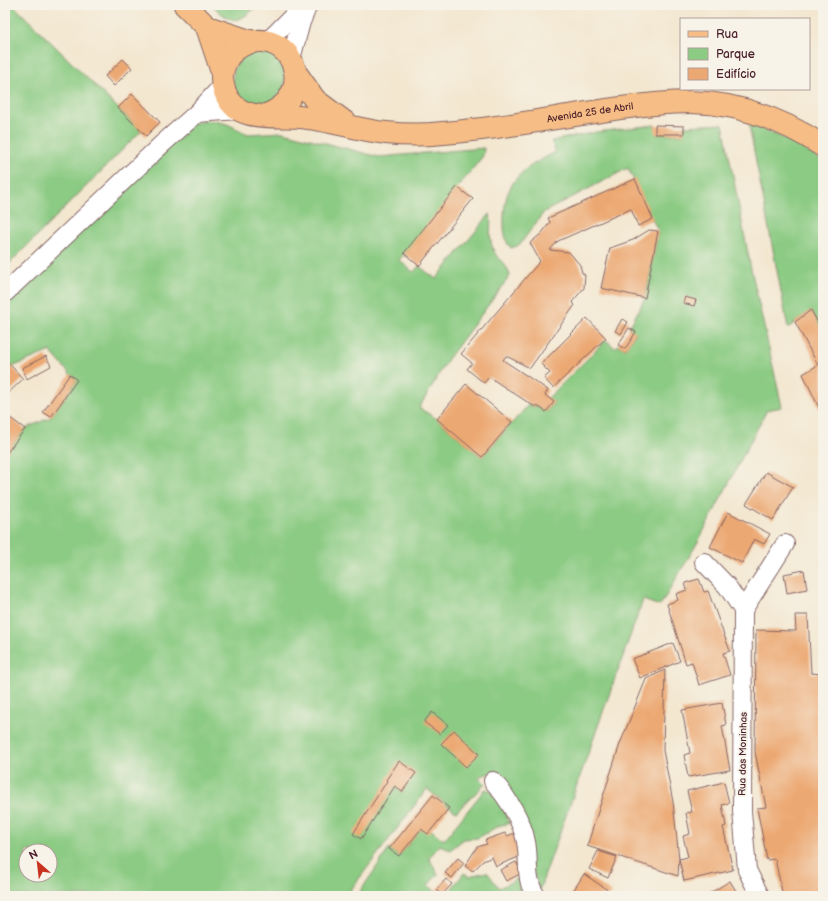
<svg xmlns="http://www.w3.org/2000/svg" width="828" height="901" font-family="'Balsamiq Sans',sans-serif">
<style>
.green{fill:#8bcb83;stroke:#6a7557;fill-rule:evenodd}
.building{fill:#eca872}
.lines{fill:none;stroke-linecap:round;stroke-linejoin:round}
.minor-casing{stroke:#856565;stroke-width:20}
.primary-casing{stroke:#856565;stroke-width:24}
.minor{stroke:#fff;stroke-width:18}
.primary{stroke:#f6be86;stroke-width:22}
.labels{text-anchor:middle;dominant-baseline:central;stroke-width:3.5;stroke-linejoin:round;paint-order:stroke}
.street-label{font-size:10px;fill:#4a1f2b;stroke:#f7f3e8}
</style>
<rect width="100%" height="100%" fill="#f7f3e8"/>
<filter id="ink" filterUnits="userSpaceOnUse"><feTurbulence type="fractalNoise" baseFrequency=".025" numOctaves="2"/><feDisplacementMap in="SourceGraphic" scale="8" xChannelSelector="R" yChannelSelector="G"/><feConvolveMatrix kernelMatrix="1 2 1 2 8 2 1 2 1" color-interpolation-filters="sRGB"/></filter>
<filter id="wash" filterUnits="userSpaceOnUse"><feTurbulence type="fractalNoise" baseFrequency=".012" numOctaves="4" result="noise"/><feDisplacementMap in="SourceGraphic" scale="16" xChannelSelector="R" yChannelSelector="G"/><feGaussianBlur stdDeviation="0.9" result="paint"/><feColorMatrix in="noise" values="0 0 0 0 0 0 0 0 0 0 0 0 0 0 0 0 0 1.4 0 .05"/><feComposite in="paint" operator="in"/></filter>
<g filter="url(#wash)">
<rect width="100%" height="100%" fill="#f3e7d0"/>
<g class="green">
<path d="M5,5H13L141,131L5,268Z"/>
<path d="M212,5H258C238,24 232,25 212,5Z"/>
<circle cx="259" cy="78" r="26"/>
<path d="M204,120L215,121L227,124L248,134L283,132L379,157L484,148L483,156L399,260L413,272L419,266L436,279L490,214C492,226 488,236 493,249C496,259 509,265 510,276L448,359L419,408L437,419L482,457L529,404L534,407L536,405L546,412L554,402L548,398L606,340L615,348L618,345L625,349L636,333L629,328L645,298L658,231L628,168L544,212L521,243L517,246L511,248C504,241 504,230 504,221C503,181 523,168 556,152L551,141L596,132L655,125L656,134H684V126L723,124L750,264L782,407L767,410L699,540L660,606L643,600L539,891L508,788L496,771L478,777L485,784L456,812L427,789L346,896H5V454L25,429L51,417L77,380L70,374L50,351L12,367L5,358V301L191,124ZM26,851H50V875H26Z"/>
<path d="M749,125C776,132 799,146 823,161V332L811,310L788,328Z"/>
<path d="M485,789L493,791L510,823L498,826L478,838L464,839L450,850L440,845L429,858L438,874L428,885L441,896H357L389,849L399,856L421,829L431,830L444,840Z"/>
<path d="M487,872L499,888L519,878V889L523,896H446L464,873L469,876Z"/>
</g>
<g id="blocks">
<g class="building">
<path d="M123,59L132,68L114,86L105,76Z"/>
<path d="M132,94L160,122L146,136L118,108Z"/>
<path d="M655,125L684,126V134H655Z"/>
<path d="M635,179L653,219L638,226L631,209L558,241L550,250L569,252L580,265L582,273L585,275L584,288L572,302L575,305L530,368L506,356L503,360L548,390L545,395L554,402L546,412L536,405L535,407L489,377L484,383L467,369L472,363L461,354L540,261L530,243L542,233L550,222L548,218Z"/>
<path d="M457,187L473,199L419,266L404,253Z"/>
<path d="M649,230L658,231L645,298L601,288L610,248L633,240Z"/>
<path d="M685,297L696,300L694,306L683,303Z"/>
<path d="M811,310L823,332V416L803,374L818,365L795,322Z"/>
<path d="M587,318L606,338L553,388L544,378L550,373L541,364Z"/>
<path d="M622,319L628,322L621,334L615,331Z"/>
<path d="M629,328L636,332L625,349L618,345Z"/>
<path d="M46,356L51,366L27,379L22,368Z"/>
<path d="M5,359L23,379L5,396Z"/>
<path d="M70,374L77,380L51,417L43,412Z"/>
<path d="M466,384L512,422L482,457L437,419Z"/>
<path d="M5,414L25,429L6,454H5Z"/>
<path d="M766,472L793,487L773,520L746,504Z"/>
<path d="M728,512L770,534L764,544L754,539L742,563L710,547Z"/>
<path d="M804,570L807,589L787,593L784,574Z"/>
<path d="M699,579L704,592L708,591L730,651L723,653L730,675L699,685L692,662L686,664L667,604L678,600L676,594L687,590L685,583Z"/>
<path d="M795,615H808L811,673L822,674L823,678V896H783L775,859L767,860L757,808L766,807L755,752L756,630L796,631Z"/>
<path d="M673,643L680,661L640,678L632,659Z"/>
<path d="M665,670L663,750L673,802L679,859L688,857L683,836L690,834L686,813L692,812L687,791L724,782L729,803L722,805L726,826L723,827L733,870L684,881L679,859L678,876L587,846L620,744L646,679Z"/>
<path d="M722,703L726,725L722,726L730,770L688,777L684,755L690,753L682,710Z"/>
<path d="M432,712L448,725L440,734L424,722Z"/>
<path d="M454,730L479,754L466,767L441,744Z"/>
<path d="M399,761L416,773L402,792L395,786L361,839L353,834L387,781L386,780Z"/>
<path d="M433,795L449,808L428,834L421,829L399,856L389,849Z"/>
<path d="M505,833L507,836L515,833L524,855L496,866L492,857L483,861L473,871L465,866L477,847L487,844L485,840Z"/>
<path d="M598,851L617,857L608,878L589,869Z"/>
<path d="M458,858L464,863L452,878L445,873Z"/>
<path d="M516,862L522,873L506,881L500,870Z"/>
<path d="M584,874L612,893L610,896H570Z"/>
<path d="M446,879L452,884L442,895L436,890Z"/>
<path d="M730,881L739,896H705Z"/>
</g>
</g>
</g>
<g filter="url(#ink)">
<use href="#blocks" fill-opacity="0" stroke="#856565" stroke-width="1"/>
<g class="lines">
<defs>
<g id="minor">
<path d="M267,42L304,5"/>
<path d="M291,59L301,22L308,5"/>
<path d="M197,113L239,110"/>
<path d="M5,293L160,146L197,113L222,86"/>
<path d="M704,562L727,586L743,610L742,811L747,870L760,896"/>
<path d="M743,610L785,544"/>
<path d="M493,781C507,797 522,820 526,842C530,861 524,879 536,896"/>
</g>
<g id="primary">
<path d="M185,5L207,27L222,72"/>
<path d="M207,27L252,42"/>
<path d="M296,73L315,100L346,123"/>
<path id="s1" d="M266,115C318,96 294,32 251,42C241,45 231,51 226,61C221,71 221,82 225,92C236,123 273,115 299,117C329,119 357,130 386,133C404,135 425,135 443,133C498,129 552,118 607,110C634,106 663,102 691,102C739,103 783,120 823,146"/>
</g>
</defs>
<use href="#minor" class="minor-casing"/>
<use href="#primary" class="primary-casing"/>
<use href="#minor" class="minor"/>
<use href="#primary" class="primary"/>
</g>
</g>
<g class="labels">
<g class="street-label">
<text stroke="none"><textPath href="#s1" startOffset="559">Avenida 25 de Abril</textPath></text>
<text transform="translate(743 754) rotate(-89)">Rua das Moninhas</text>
</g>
</g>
<rect width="828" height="901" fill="none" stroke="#f7f3e8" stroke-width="20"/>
<rect x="680" y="18" width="130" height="72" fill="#f7f3e8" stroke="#b29e9c"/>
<rect x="688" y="31" width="20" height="6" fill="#f6be86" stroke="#b29e9c"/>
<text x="716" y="38" font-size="12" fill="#4a1f2b">Rua</text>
<rect x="688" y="48" width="20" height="12" fill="#8bcb83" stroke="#b29e9c"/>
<text x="716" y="58" font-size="12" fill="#4a1f2b">Parque</text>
<rect x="688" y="68" width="20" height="12" fill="#eca872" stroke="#b29e9c"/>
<text x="716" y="78" font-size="12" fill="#4a1f2b">Edifício</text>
<g transform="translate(38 863) rotate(332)"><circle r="19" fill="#f7f3e8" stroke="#b29e9c"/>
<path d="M0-3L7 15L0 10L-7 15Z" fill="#c8321e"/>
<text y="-6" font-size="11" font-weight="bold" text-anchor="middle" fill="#4a1f2b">N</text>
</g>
</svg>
